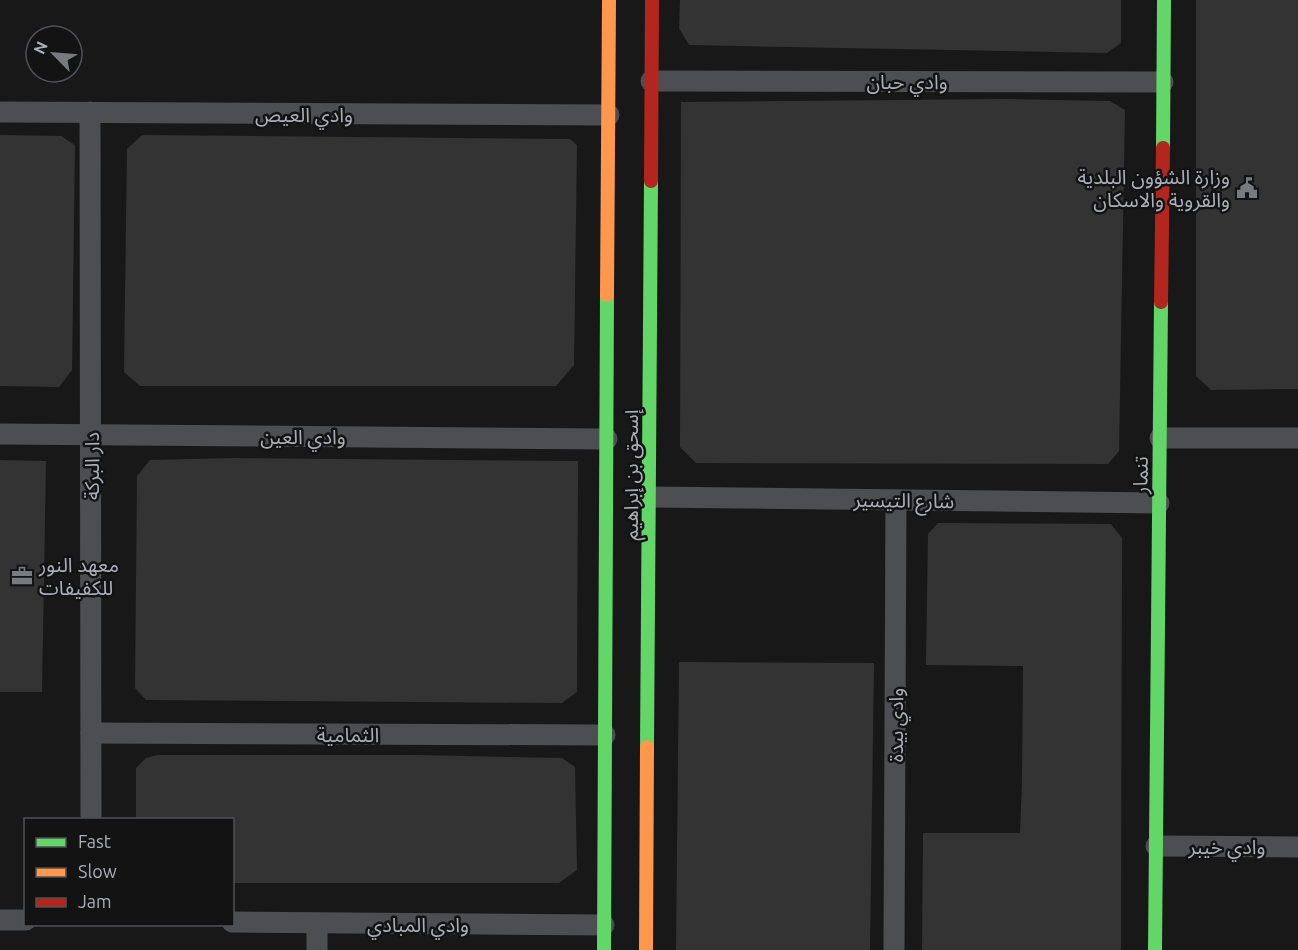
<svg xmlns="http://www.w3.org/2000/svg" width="1298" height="950" font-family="Ubuntu,'Noto Sans Arabic',sans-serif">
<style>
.building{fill:#333334}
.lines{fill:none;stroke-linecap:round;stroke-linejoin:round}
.street{stroke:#4d4e51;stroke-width:21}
.fast{stroke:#63d668;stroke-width:14}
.slow{stroke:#ff974d;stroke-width:14}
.jam{stroke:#b3261e;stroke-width:14}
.labels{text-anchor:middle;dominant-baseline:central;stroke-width:5;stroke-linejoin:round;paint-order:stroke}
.street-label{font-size:20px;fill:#abaeb8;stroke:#131314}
.poi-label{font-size:20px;fill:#abaeb8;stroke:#131314;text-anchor:end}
</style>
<rect width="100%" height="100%" fill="#181819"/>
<g class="building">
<path d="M680,0H1121V43L1107,53L689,45L679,28Z"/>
<path d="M1196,0H1298V389L1211,390L1196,376Z"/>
<path d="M1006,99L1110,101L1125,110L1119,451L1108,464L696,463L680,447L681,102Z"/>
<path d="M0,135L61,136L75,145L72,370L59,387L0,386Z"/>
<path d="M142,135L570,139L577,145L574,365L556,386H140L124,372L127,149Z"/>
<path d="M235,458L578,461L577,692L562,703L146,700L135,688L137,476L150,460Z"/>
<path d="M0,460L46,461L42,692H0Z"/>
<path d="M938,523L1111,524L1122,538L1121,950H922L923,833H1020L1022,783L1023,666L926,665L928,534Z"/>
<path d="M679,662L874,663L870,950H676Z"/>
<path d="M158,755H418L562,758L575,767L577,870L559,883H232V819H136V768L146,758Z"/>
</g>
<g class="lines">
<g class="street">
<path d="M651,81L1163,82"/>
<path d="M0,112L609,115"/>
<path d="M90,112L91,820"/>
<path d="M0,434L607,439"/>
<path d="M1160,438H1298"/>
<path d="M649,497L1159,503"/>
<path d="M91,733L605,735"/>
<path d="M1156,846L1298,847"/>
<path d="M0,920H26"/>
<path d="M232,922L604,925"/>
<path d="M317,950V923"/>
<path d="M894,950L896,500"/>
</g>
<g class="fast">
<path d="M1163,148L1164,0"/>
<path d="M647,747L651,181"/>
<path d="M604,950L607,295"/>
<path d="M1155,950L1161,302"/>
</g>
<g class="slow">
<path d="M607,295L609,0"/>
<path d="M646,950L647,747"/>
</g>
<g class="jam">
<path d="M651,181L652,0"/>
<path d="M1161,302L1163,148"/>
</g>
</g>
<defs>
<symbol id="civic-bare" viewBox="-9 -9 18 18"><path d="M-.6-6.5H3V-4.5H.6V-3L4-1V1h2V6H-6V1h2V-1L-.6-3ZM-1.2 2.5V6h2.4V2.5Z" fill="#787a80" stroke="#131314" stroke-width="2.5" paint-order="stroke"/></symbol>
<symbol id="office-bare" viewBox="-9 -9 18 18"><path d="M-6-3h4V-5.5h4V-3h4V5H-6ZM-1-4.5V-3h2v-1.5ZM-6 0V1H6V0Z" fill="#787a80" stroke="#131314" stroke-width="2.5" paint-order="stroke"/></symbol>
</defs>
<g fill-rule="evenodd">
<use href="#civic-bare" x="1232" y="173" width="30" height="30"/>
<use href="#office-bare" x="7" y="561" width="30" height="30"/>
</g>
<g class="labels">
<g class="street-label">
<text x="907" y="81">وادي حبان</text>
<text x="304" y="114">وادي العيص</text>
<text x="303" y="436">وادي العين</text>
<text transform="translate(91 466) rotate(-90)">دار البركة</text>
<text transform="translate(630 475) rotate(-90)">إسحق بن إبراهيم</text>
<text transform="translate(1140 475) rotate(-89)">تنمار</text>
<text transform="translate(904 500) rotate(1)">شارع التيسير</text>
<text transform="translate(895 725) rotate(-90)">وادي بيدة</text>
<text x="348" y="734">الثمامية</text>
<text x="1227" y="846">وادي خيبر</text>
<text x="418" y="924">وادي المبادي</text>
</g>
<g class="poi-label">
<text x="1230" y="176">وزارة الشؤون البلدية<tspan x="1230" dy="23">والقروية والاسكان</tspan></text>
<text x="39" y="564" text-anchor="start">معهد النور<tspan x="39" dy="23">للكفيفات</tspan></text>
</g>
</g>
<rect x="24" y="818" width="210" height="108" fill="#131314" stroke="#505156" stroke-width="1.5"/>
<rect x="36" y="838" width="30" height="9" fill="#63d668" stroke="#505156" stroke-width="1.5"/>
<text x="78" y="848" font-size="18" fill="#abaeb8">Fast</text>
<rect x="36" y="868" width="30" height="9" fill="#ff974d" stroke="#505156" stroke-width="1.5"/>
<text x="78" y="878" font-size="18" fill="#abaeb8">Slow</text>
<rect x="36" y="898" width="30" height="9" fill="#b3261e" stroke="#505156" stroke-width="1.5"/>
<text x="78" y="908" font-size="18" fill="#abaeb8">Jam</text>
<g transform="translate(54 54) rotate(295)"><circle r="28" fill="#131314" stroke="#505156" stroke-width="1.5"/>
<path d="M0-4.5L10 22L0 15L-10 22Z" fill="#787a80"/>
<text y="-9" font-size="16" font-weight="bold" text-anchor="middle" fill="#abaeb8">N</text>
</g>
</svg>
